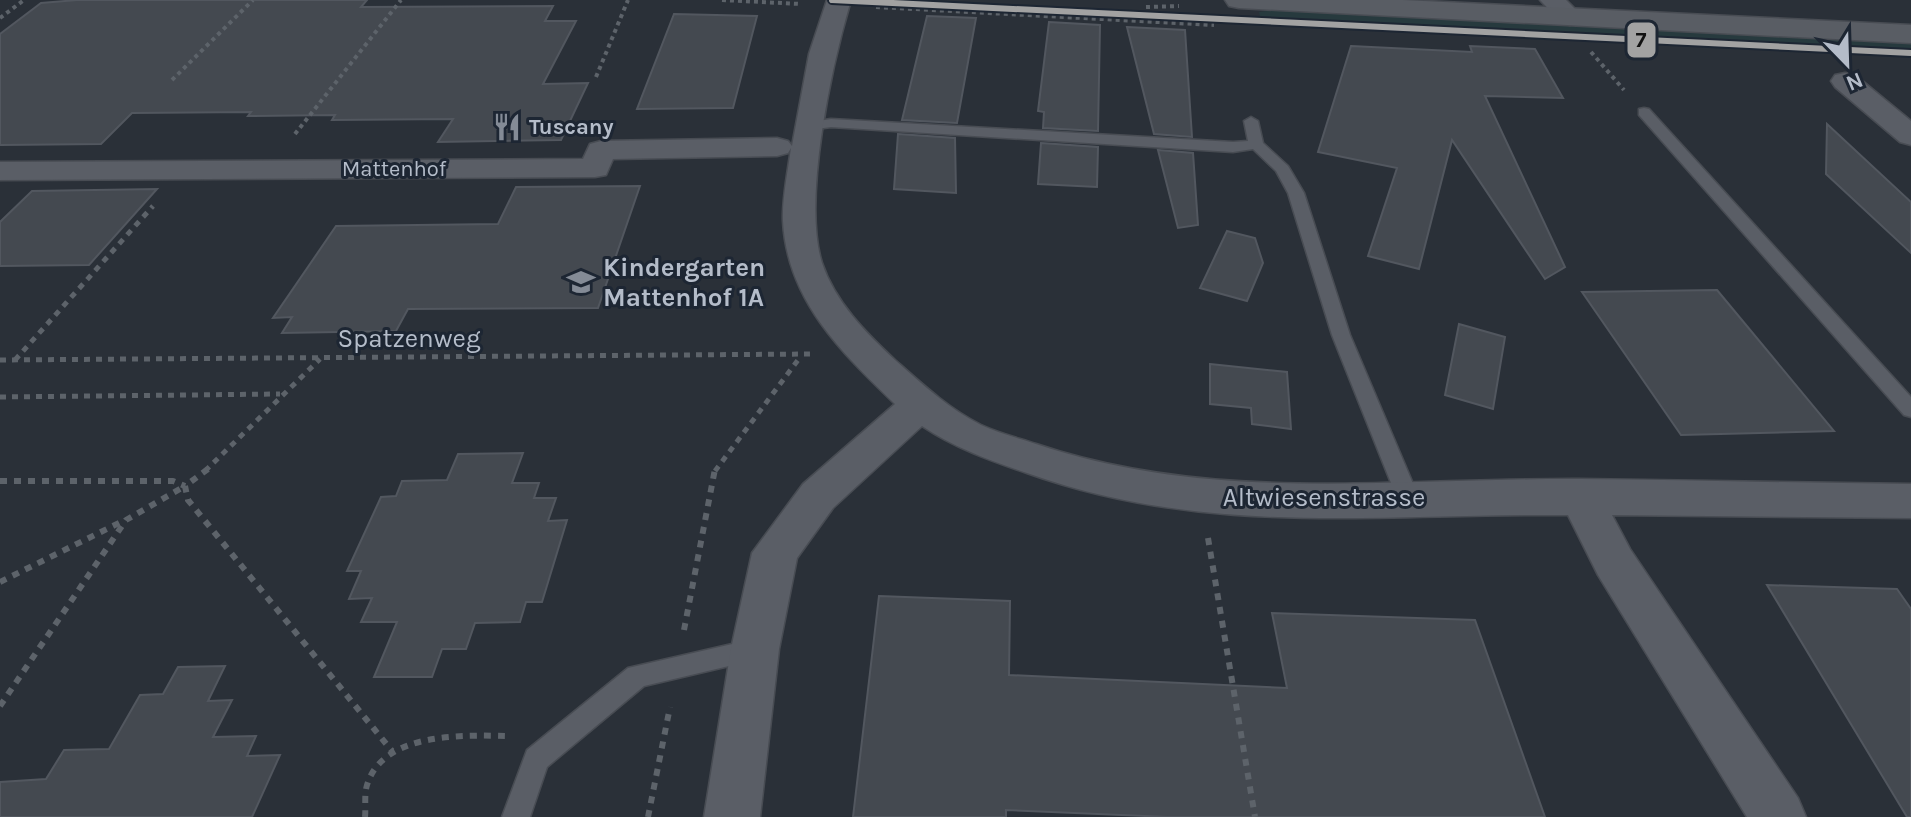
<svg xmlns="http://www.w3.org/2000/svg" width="1911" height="817" font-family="Karla,sans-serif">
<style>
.green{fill:#273a3e}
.building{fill:#444950;stroke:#52575f;stroke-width:2}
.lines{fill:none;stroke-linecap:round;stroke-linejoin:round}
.lane-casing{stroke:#484c53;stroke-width:3}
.street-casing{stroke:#484c53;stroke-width:3}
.secondary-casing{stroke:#484c53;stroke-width:3}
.path-far2{stroke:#5d636a;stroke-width:4;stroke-dasharray:4 4;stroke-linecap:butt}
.path-far1{stroke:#5d636a;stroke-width:5;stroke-dasharray:6 6;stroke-linecap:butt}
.path{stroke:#5d636a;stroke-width:6;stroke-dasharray:7 7;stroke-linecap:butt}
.lane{fill:#5a5e66;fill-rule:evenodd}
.street{fill:#5a5e66;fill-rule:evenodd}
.secondary{fill:#595d64;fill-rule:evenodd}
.tram-1-casing{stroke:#1d2633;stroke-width:10}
.tram-1{stroke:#a2a2a2;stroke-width:6}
.labels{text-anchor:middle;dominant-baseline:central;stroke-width:6;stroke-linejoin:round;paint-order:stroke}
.far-poi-label{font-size:22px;font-weight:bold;fill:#b4bcc9;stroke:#1d2633;text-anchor:start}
.far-street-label{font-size:22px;fill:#b4bcc9;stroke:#1d2633}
.poi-label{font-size:26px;font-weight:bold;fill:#b4bcc9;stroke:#1d2633;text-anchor:start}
.street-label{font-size:26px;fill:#b4bcc9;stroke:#1d2633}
.line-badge{stroke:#1d2633;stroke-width:3}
.pale-badge-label{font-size:22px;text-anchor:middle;font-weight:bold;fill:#111}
</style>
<rect width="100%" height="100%" fill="#2a3038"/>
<path class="green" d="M1273,10L1911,43V57L1262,25L1259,12Z"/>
<g class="building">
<path d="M77,0H367L361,7L553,6L545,21H576L543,84L588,83L561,140L438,142L453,119L332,120L335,115L248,116L251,112L132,113L101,144L0,145V34L41,3Z"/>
<path d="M674,14L757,16L733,108L637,109Z"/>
<path d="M927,16L976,18L957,123L902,120Z"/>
<path d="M1049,22L1100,25L1098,131L1043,128L1044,112L1038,111Z"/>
<path d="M1127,27L1185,30L1192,137L1154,134Z"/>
<path d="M1351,46L1472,52L1470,46L1535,49L1563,98L1485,96L1565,267L1545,279L1452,140L1419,269L1368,256L1397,168L1318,152Z"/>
<path d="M1827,124L1911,202V253L1826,174Z"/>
<path d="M898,134L955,138L956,193L894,189Z"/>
<path d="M1041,143L1098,147L1097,187L1038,184Z"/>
<path d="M1158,150L1193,153L1198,225L1178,228Z"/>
<path d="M640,186L598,308L408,309L396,331L282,333L292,317L273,318L336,226L498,224L516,187Z"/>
<path d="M157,189L89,265L0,266V222L32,191Z"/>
<path d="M1227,231L1255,238L1263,263L1247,301L1200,288Z"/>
<path d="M1717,290L1834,431L1681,435L1582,292Z"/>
<path d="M1459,324L1505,337L1493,409L1445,395Z"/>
<path d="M1210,364L1287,372L1291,429L1252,424L1251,408L1210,404Z"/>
<path d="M523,453L512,483H539L534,498H556L548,521L567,520L542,602H526L520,622L475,623L466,649H442L432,677H374L397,622H361L372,598L349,599L361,571H347L381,497L396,496L402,481L447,480L458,454Z"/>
<path d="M1767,585L1897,589L1911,609V817H1907Z"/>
<path d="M879,596L1010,601L1009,675L1287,688L1272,613L1475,620L1545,817H1168L1006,810V817H853Z"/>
<path d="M225,666L208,701L232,700L213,737L256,736L247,756L280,755L252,817H0V782L46,779L64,750L109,749L140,695L163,694L178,667Z"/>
</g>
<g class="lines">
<defs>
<g id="lane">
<path d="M1644,108L1649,109L1911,397V417L1904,415L1639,115V109Z"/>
<path d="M1251,117L1258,121L1263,143L1288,166L1304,193L1350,335L1419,498L1416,504H1400L1397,498L1332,335L1288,193L1276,171L1253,149L1233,152L831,127L809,130L802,126L804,123L831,119L1233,142L1248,141L1244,121Z"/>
<path d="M754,639L763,642L766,650L763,658L644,686L547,767L530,817H502L527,750L628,668Z"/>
</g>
<g id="street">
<path d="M827,0H851C832,64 802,200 822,263C835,302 866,333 895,360C922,384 949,409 981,425C998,433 1018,438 1036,444C1213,504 1397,478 1579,479C1689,480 1801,483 1911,484V518L1612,515L1630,549L1798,798L1806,817H1747L1598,575L1568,515C1380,513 1209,538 1027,473C989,460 955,448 922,426L833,508L797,558L779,649L760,817H704L731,649L752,553L803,484L895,404C841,352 787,300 783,221C782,198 788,171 791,148L788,153L777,156L613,159L606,175L595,177L0,180V162L583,159L590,144L601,141L777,138L788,141L792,146L809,54Z"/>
<path d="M1540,0H1566L1583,17L1570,25L1561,22Z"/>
<path d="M1845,73L1855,75L1911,121V145L1900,142L1835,87L1831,81L1835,75Z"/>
</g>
<path id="secondary" d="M1225,0H1403L1911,25V43L1239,8L1229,6Z"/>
</defs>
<use href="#lane" class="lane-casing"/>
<use href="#street" class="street-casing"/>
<use href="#secondary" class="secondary-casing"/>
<g class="path-far2">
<path d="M722,0L801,4"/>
<path d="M876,7L1214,25"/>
<path d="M1146,7L1179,6"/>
<path d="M0,18L24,0"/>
<path d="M1591,52L1624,90"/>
<path d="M596,77L628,0"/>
<path d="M172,80L253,0"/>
<path d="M295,134L401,0"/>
</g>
<g class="path-far1">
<path d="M0,360L810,354"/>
<path d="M15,360L153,206"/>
<path d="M0,397L280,394"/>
<path d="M205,471L320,359"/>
<path d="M715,471L801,356"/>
</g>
<g class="path">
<path d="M208,469L185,486L188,500L392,751"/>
<path d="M0,481H173L185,486"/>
<path d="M1208,538L1255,817"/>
<path d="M0,582L125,520"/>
<path d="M684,630L715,469"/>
<path d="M0,706L126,520L185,486"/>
<path d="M365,817C366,807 364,795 367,785C383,732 463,735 507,736"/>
<path d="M648,817L670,707"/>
</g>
<use href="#lane" class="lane"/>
<use href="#street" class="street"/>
<use href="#secondary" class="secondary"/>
<defs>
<path id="tram-1" d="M832,0L1911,53"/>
</defs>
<use href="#tram-1" class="tram-1-casing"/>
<use href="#tram-1" class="tram-1"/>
</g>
<defs>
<symbol id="restaurant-bare" viewBox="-9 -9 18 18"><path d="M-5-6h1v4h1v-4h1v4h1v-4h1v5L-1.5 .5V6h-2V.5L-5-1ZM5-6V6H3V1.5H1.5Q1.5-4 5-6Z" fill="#848b96" stroke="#1d2633" stroke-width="2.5" paint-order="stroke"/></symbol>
<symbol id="school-bare" viewBox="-9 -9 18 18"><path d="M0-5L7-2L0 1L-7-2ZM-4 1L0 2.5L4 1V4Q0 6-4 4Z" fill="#848b96" stroke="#1d2633" stroke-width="2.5" paint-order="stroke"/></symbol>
</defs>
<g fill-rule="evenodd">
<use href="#restaurant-bare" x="487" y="107" width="40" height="40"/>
<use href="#school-bare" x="561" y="262" width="40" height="40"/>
</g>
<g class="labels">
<g class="far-poi-label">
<text x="529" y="127">Tuscany</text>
</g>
<g class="far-street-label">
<text x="394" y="169">Mattenhof</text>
</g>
<g class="poi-label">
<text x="603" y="267">Kindergarten<tspan x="603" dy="30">Mattenhof 1A</tspan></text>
</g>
<g class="street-label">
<text x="409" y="338">Spatzenweg</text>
<text x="1324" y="497">Altwiesenstrasse</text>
</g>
</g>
<rect class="line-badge" x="1626" y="21" width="31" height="38" rx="8" fill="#a2a2a2"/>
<g class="pale-badge-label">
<text x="1641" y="47">7</text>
</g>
<g transform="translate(1847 64) rotate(157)" stroke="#1d2633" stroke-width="6" paint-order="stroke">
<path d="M0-6L14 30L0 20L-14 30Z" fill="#b4bcc9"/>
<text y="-12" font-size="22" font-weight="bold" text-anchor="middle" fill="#b4bcc9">N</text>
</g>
</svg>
